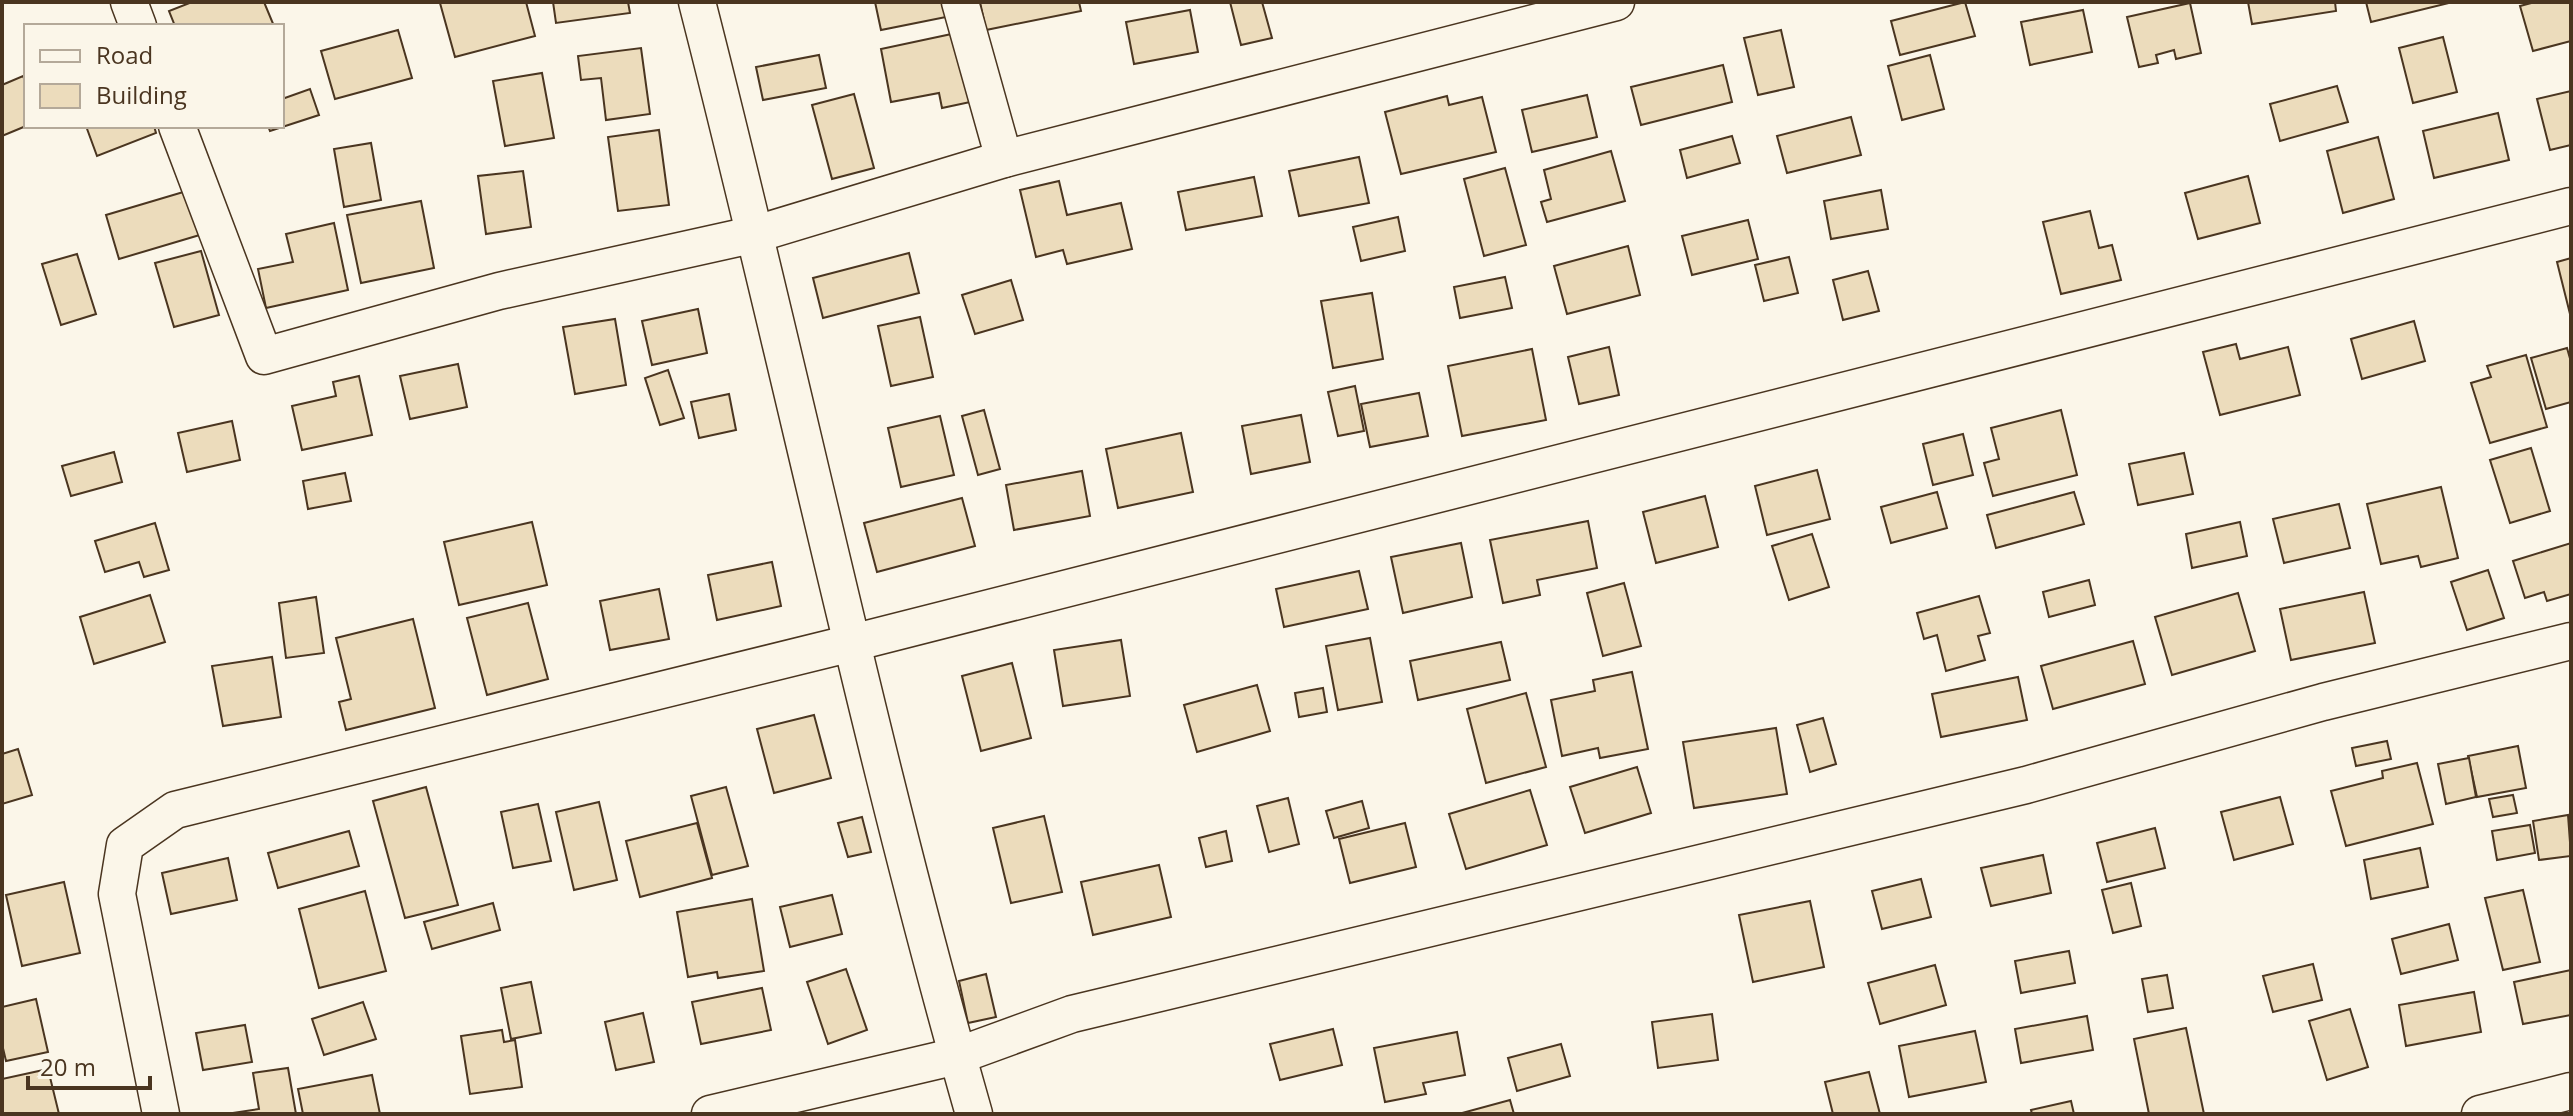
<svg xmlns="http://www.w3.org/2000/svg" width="2573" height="1116" font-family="'Open Sans',sans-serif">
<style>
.building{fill:#ecdcbc;stroke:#4a3520;stroke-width:2}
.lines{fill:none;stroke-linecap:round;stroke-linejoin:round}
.minor-casing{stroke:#4a3520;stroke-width:39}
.minor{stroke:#fbf6e9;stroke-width:36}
</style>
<rect width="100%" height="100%" fill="#fbf6e9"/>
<g class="building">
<path d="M192,2H264L274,26H175L169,11Z"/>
<path d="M446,2H526L535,36L455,57L440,3Z"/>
<path d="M553,2H628L630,13L556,23Z"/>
<path d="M875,2H953L956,15L881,30Z"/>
<path d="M980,2H1079L1081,11L986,30Z"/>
<path d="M1230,2H1262L1272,38L1241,45Z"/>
<path d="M1965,2L1975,36L1900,55L1891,21Z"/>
<path d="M2248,2H2335L2336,11L2252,24Z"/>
<path d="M2366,2H2448L2449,3L2371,22Z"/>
<path d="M2535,2H2571V41L2533,51L2520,6Z"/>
<path d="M2190,3L2201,53L2176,59L2174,50L2156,55L2158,63L2139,67L2127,17Z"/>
<path d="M1190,10L1198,52L1134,64L1126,22Z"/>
<path d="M2083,10L2092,52L2030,65L2021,22Z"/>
<path d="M398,30L412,78L335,99L321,51Z"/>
<path d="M1781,30L1794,87L1758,95L1744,38Z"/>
<path d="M961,32L975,101L942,108L939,93L891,102L881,49Z"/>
<path d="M2443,37L2457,92L2413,103L2399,48Z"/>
<path d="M641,48L650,114L606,120L601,78L581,80L578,56Z"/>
<path d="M819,55L826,88L763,100L756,67Z"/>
<path d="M1930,55L1944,109L1902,120L1888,66Z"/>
<path d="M1723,65L1732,102L1641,125L1631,87Z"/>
<path d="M542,73L554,138L505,146L493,81Z"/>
<path d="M23,76L26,83V126L2,136V85Z"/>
<path d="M2337,86L2348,122L2280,141L2270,104Z"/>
<path d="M310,89L319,115L270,131L268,126H282V99Z"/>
<path d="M2571,91V145L2550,150L2537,99Z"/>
<path d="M854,94L874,168L832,179L812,105Z"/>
<path d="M1587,95L1597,137L1532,152L1522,110Z"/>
<path d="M1447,96L1449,105L1482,97L1496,152L1401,174L1385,112Z"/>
<path d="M2498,113L2509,160L2434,178L2423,131Z"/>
<path d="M1851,117L1861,155L1787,173L1777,136Z"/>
<path d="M86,126H154L156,133L97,156Z"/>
<path d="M659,130L669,205L618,211L608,137Z"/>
<path d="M1732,136L1740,163L1687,178L1680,150Z"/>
<path d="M2378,137L2394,199L2343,213L2327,151Z"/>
<path d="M371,143L381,200L344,207L334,149Z"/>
<path d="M1611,151L1625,201L1547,222L1541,202L1551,199L1544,170Z"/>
<path d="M1359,157L1369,203L1299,216L1289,171Z"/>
<path d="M1505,168L1526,245L1484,256L1464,179Z"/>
<path d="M523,171L531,227L486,234L478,176Z"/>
<path d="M2248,176L2260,223L2198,239L2185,193Z"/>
<path d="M1254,177L1262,216L1186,230L1178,192Z"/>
<path d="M1059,181L1067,215L1121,203L1132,249L1067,264L1063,250L1036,257L1020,190Z"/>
<path d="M190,190L203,234L119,259L106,215Z"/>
<path d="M1881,190L1888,229L1831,239L1824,201Z"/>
<path d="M421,201L434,268L361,283L347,215Z"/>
<path d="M2090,211L2099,248L2112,245L2121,280L2061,294L2043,222Z"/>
<path d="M1398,217L1405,251L1361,261L1353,227Z"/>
<path d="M1748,220L1758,259L1692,275L1682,236Z"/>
<path d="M334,223L348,290L266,308L258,269L293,262L286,234Z"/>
<path d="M1628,246L1640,295L1567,314L1554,266Z"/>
<path d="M201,251L219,315L174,327L155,263Z"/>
<path d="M909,253L919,293L823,318L813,278Z"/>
<path d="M77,254L96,314L61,325L42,264Z"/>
<path d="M1789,257L1798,293L1764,301L1755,265Z"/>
<path d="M2571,258V318L2557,262Z"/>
<path d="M1868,271L1879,311L1843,320L1833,280Z"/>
<path d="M1505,277L1512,308L1460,318L1454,287Z"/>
<path d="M1011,280L1023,320L975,334L962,295Z"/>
<path d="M1372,293L1383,359L1333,368L1321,301Z"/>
<path d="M698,309L707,353L652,365L642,321Z"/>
<path d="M920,317L933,377L891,386L878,326Z"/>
<path d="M615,319L626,385L575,394L563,327Z"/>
<path d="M2414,321L2425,361L2362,379L2351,339Z"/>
<path d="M2236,344L2240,359L2288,347L2300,395L2220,415L2203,352Z"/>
<path d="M1609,347L1619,395L1579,404L1568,357Z"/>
<path d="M2567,348L2571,362V402L2546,409L2531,358Z"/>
<path d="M1532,349L1546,420L1462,436L1448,366Z"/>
<path d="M2526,355L2547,427L2490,443L2471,383L2491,377L2487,366Z"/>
<path d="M458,364L467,407L410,419L400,376Z"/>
<path d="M668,370L684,418L660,425L645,378Z"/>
<path d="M359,376L372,435L302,450L292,406L336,396L333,382Z"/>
<path d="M1355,386L1364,431L1338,436L1328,392Z"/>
<path d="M1419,393L1428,436L1370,447L1361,404Z"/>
<path d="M729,394L736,430L699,438L691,402Z"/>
<path d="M984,410L1000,469L978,475L962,416Z"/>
<path d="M2061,410L2077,475L1993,496L1984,463L1999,459L1991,428Z"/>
<path d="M1301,415L1310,462L1251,474L1242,426Z"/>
<path d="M940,416L954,475L901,487L888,428Z"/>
<path d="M232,421L240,460L187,472L178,433Z"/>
<path d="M1181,433L1193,492L1118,508L1106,449Z"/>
<path d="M1963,434L1973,475L1933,485L1923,444Z"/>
<path d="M2531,448L2550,511L2510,523L2490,460Z"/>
<path d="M114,452L122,482L71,496L62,466Z"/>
<path d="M2184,453L2193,494L2138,505L2129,464Z"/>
<path d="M1817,470L1830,519L1767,535L1755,486Z"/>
<path d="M1082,471L1090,516L1014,530L1006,485Z"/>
<path d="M345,473L351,501L308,509L303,481Z"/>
<path d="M2441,487L2458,558L2421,567L2418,556L2381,564L2367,504Z"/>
<path d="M1937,492L1947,528L1891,543L1881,507Z"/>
<path d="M2074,492L2084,524L1996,548L1987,515Z"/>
<path d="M1705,496L1718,547L1656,563L1643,512Z"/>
<path d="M962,498L975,546L877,572L864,523Z"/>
<path d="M2339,504L2350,548L2284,563L2273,519Z"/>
<path d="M1588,521L1597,568L1537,580L1540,595L1503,603L1490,540Z"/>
<path d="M532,522L547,585L459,605L444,542Z"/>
<path d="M2240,522L2247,556L2192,568L2186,534Z"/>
<path d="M155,523L169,570L144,577L139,562L105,572L95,541Z"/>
<path d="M1812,534L1829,587L1789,600L1772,546Z"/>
<path d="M1461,543L1472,597L1403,613L1391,557Z"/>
<path d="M2571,543V594L2547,601L2544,592L2525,598L2513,561Z"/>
<path d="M772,562L781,606L717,620L708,575Z"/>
<path d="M2488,570L2504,618L2467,630L2451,582Z"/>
<path d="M1359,571L1368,609L1284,627L1276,589Z"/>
<path d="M2089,580L2095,605L2049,617L2043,592Z"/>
<path d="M1624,583L1641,646L1603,656L1587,593Z"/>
<path d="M659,589L669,639L610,650L600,601Z"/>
<path d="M2364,592L2375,643L2291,660L2280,609Z"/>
<path d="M2238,593L2255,651L2172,675L2155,617Z"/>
<path d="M150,595L165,642L94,664L80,617Z"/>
<path d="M1979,596L1990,633L1978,636L1985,660L1946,671L1937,635L1924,639L1917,613Z"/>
<path d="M316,597L324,653L286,658L279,603Z"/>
<path d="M528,603L548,679L487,695L467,618Z"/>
<path d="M413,619L435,708L346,730L339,702L351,699L336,638Z"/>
<path d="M1370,638L1382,702L1338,710L1326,646Z"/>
<path d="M1121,640L1130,696L1063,706L1054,650Z"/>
<path d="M2133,641L2145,684L2053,709L2041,666Z"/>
<path d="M1501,642L1510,680L1418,700L1410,661Z"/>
<path d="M272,657L281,717L223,726L212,666Z"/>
<path d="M1012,663L1031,738L981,751L962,676Z"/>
<path d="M1632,672L1648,749L1600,758L1598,748L1562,756L1551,700L1595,691L1593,680Z"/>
<path d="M2018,677L2027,720L1941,737L1932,694Z"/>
<path d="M1257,685L1270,731L1197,752L1184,705Z"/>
<path d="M1323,688L1327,712L1299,717L1295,693Z"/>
<path d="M1526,693L1546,767L1486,783L1467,709Z"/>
<path d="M814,715L831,778L774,793L757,729Z"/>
<path d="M1823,718L1836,764L1810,772L1797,725Z"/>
<path d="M1776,728L1787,794L1694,808L1683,742Z"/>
<path d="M2387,741L2391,759L2356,766L2352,748Z"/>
<path d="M2518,746L2526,788L2477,797L2468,756Z"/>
<path d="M18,749L32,795L2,804V754Z"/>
<path d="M2469,758L2476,797L2446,804L2438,764Z"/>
<path d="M2417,763L2433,824L2346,846L2331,791L2383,778L2382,771Z"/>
<path d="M1637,767L1651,813L1585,833L1570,787Z"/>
<path d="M426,787L458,905L405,918L373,801Z"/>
<path d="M726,787L748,866L712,875L691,796Z"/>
<path d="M1530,790L1547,845L1466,869L1449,814Z"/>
<path d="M2513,795L2517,813L2493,817L2489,799Z"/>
<path d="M2280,797L2293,844L2234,860L2221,812Z"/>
<path d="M1288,798L1299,844L1269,852L1257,806Z"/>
<path d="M1362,801L1369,828L1334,838L1326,811Z"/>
<path d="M599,802L617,880L574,890L556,812Z"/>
<path d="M538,804L551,861L513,868L501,812Z"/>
<path d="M2568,815L2571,856L2539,860L2533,821Z"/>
<path d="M1044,816L1062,892L1011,903L993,828Z"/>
<path d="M862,817L871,852L848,857L838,823Z"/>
<path d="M697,823L712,878L640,897L626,841Z"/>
<path d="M1405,823L1416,867L1350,883L1339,839Z"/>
<path d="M2530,825L2535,853L2497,860L2492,831Z"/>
<path d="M2155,828L2165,868L2107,882L2097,843Z"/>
<path d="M349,831L359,866L278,888L268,853Z"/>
<path d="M1226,831L1232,861L1206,867L1199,838Z"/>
<path d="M2420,848L2428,887L2371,899L2364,860Z"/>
<path d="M2043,855L2051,893L1991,906L1981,868Z"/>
<path d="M228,858L237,900L171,914L162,873Z"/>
<path d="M1159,865L1171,917L1093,935L1081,882Z"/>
<path d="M1921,879L1931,917L1882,929L1872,891Z"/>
<path d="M64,882L80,953L22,966L6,895Z"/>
<path d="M2131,883L2141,926L2113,933L2102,890Z"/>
<path d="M2523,890L2540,962L2503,970L2485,898Z"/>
<path d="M365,891L386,971L319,988L299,909Z"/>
<path d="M832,895L842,934L790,947L780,907Z"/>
<path d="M752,899L764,971L718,978L717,972L688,977L677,912Z"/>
<path d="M1810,901L1824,967L1753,982L1739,915Z"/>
<path d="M493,903L500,930L432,949L424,922Z"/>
<path d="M2449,924L2458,960L2401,974L2392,939Z"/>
<path d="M2069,951L2075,983L2021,993L2015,961Z"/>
<path d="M2313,964L2322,1000L2273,1012L2263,976Z"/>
<path d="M1935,965L1946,1005L1880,1024L1868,983Z"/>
<path d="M846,969L867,1030L828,1044L807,982Z"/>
<path d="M2571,970V1015L2523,1024L2514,982Z"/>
<path d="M986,974L996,1017L968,1023L959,981Z"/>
<path d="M2167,975L2173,1008L2148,1012L2142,979Z"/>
<path d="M531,982L541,1033L511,1039L501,988Z"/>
<path d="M762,988L771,1030L701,1044L692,1002Z"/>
<path d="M2474,992L2481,1032L2406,1046L2399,1005Z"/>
<path d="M36,999L48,1052L6,1061L2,1044V1007Z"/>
<path d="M363,1002L376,1039L324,1055L312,1019Z"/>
<path d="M2350,1009L2368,1067L2327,1080L2309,1021Z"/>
<path d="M643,1013L654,1062L616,1070L605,1022Z"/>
<path d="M1712,1014L1718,1060L1658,1068L1652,1022Z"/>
<path d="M2087,1016L2093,1050L2021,1063L2015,1029Z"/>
<path d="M245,1025L252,1062L203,1070L196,1033Z"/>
<path d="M2186,1028L2204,1114H2149L2134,1039Z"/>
<path d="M1333,1029L1342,1065L1280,1080L1270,1044Z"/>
<path d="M502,1030L504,1042L515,1040L522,1087L470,1094L461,1036Z"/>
<path d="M1975,1031L1986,1082L1909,1097L1899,1046Z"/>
<path d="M1457,1032L1465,1075L1423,1083L1426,1094L1385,1102L1374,1048Z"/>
<path d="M1561,1044L1570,1076L1517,1091L1508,1058Z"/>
<path d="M288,1068L296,1114H226L259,1109L253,1073Z"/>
<path d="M48,1069L59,1114H2V1079Z"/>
<path d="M1869,1072L1880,1114H1833L1825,1082Z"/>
<path d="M372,1075L380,1114H303L298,1089Z"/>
<path d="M1510,1100L1514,1114H1462V1113Z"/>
<path d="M2071,1101L2074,1114H2032L2031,1110Z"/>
</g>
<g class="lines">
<defs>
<g id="minor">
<path d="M129,2L138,26"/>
<path d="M697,2C792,372 869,747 974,1114"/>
<path d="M960,2L1004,159"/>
<path d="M177,126L264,356L499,291L756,234L1004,159L1616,2"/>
<path d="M161,1114L117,894L125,845L175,810L852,643L2571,206"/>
<path d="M710,1114L957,1056L1072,1014L2026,785L2323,702L2571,641"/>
<path d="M2480,1114L2571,1091"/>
</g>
</defs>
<use href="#minor" class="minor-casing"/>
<use href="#minor" class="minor"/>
</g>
<rect width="2573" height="1116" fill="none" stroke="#4a3520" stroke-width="8"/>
<rect x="24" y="24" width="260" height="104" fill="#fbf6e9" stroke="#b4a999" stroke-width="2"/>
<rect x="40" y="50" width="40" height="12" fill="#fbf6e9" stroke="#b4a999" stroke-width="2"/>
<text x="96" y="64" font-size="24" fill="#4a3520">Road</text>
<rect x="40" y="84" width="40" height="24" fill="#ecdcbc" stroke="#b4a999" stroke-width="2"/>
<text x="96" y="104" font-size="24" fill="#4a3520">Building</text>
<path d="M28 1076v12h122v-12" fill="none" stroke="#4a3520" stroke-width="4"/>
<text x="40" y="1076" font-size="24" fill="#4a3520" stroke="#fbf6e9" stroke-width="6" paint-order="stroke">20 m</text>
</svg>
